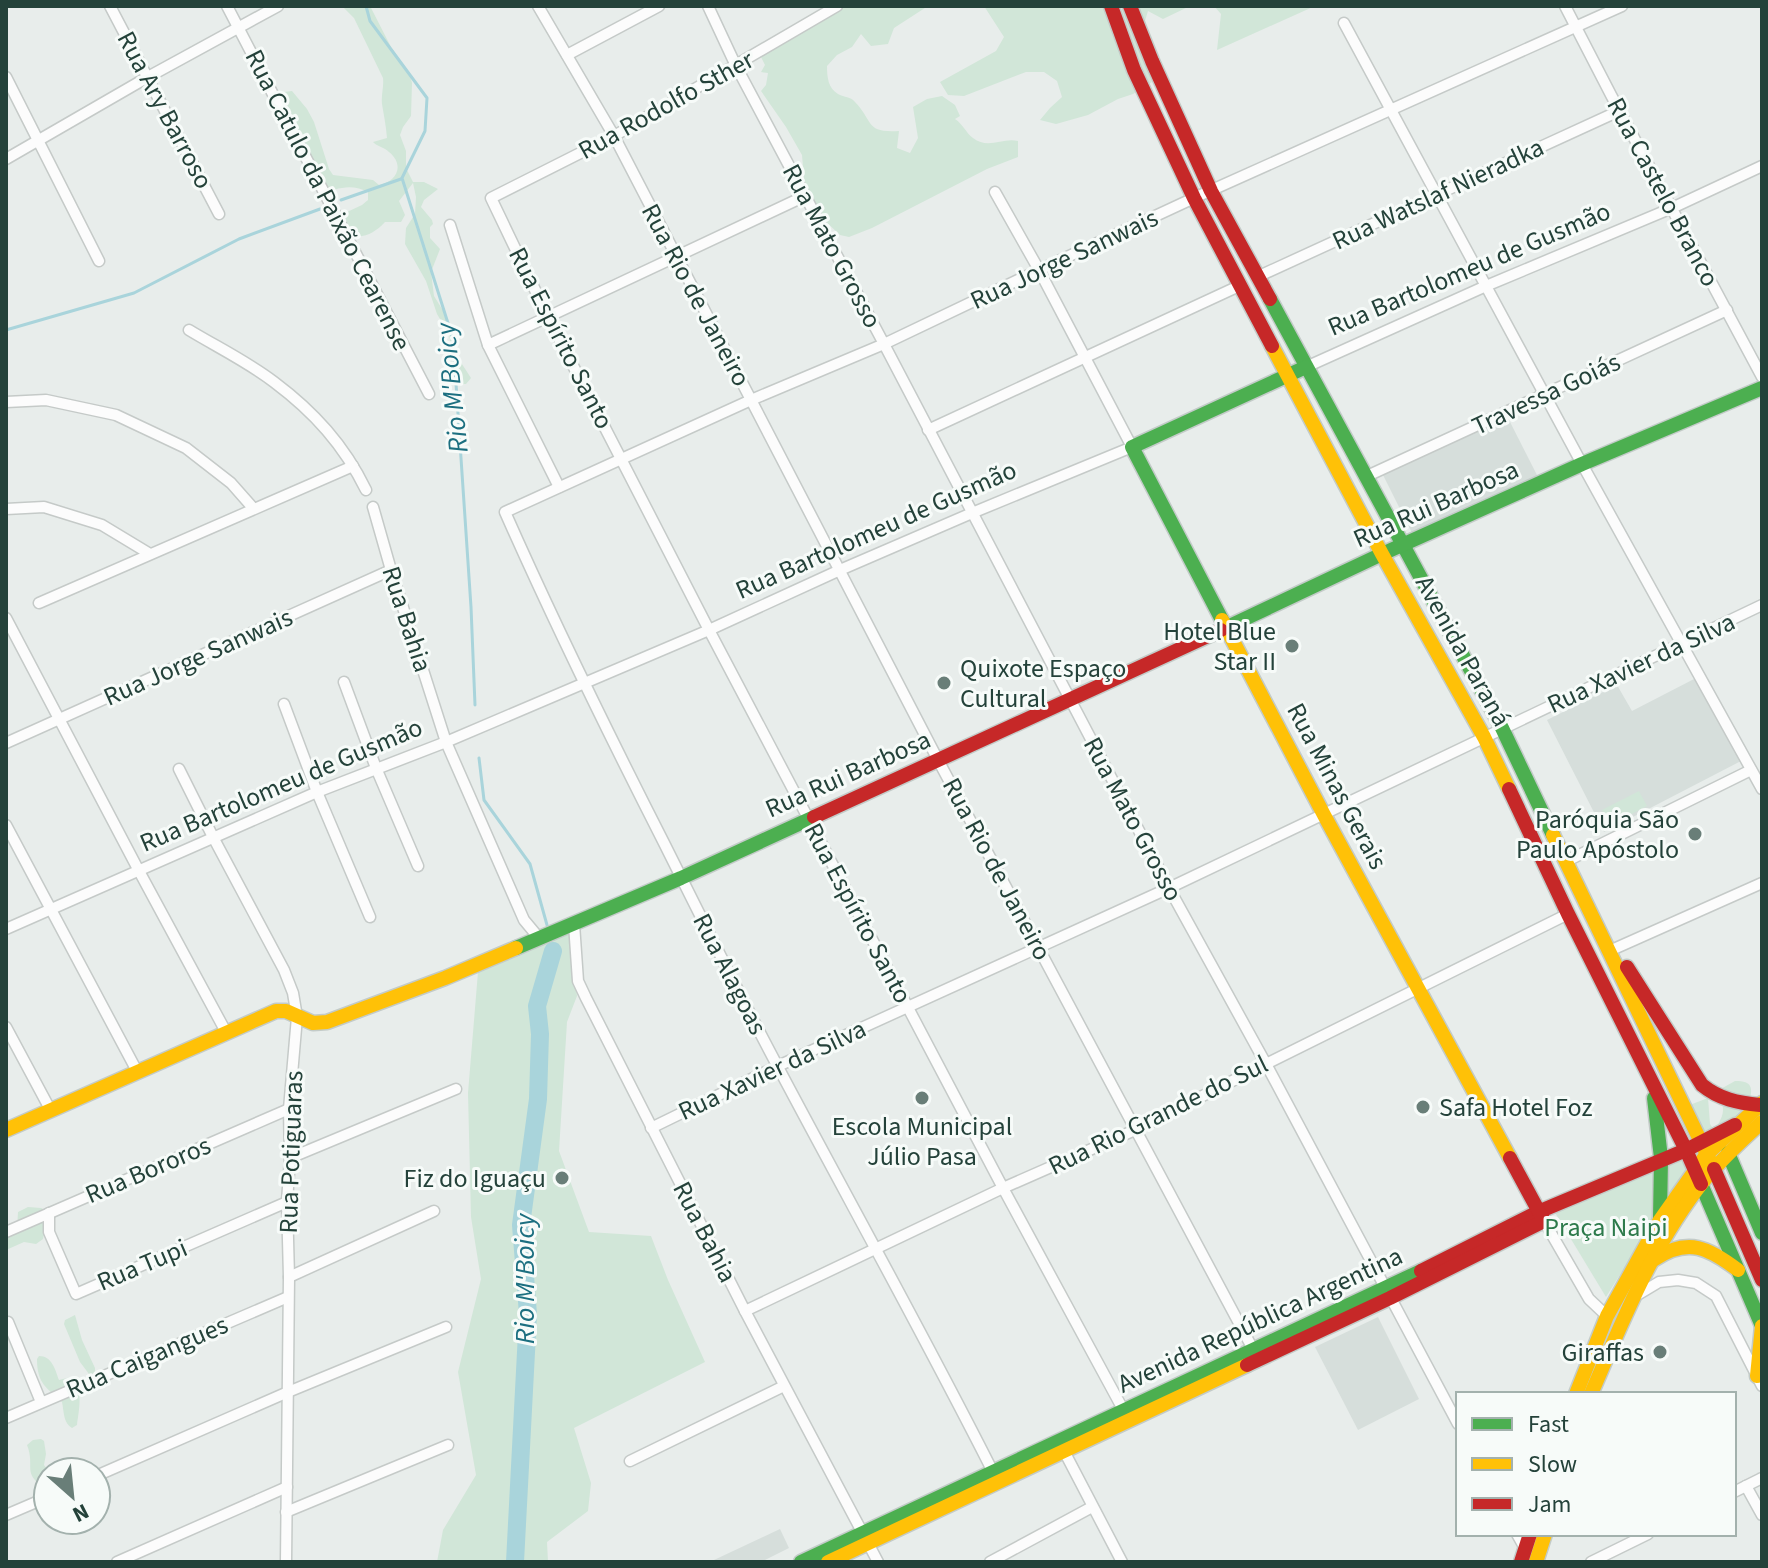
<svg xmlns="http://www.w3.org/2000/svg" width="1768" height="1568" font-family="'Source Sans 3',sans-serif">
<style>
.built{fill:#d6dedb}
.green{fill:#d1e6d8}
.lines{fill:none;stroke-linecap:round;stroke-linejoin:round}
.stream{stroke:#a9d4db;stroke-width:3}
.river{stroke:#a9d4db;stroke-width:18}
.street-casing{stroke:#c5cac8;stroke-width:13}
.fast-casing{stroke:#c3cbc8;stroke-width:17}
.slow-casing{stroke:#c3cbc8;stroke-width:17}
.jam-casing{stroke:#c3cbc8;stroke-width:17}
.street{stroke:#fcfcfc;stroke-width:10}
.fast{stroke:#4caf50;stroke-width:14}
.slow{stroke:#ffc107;stroke-width:14}
.jam{stroke:#c62828;stroke-width:14}
.poi-dot{fill:#697e78;stroke:#f7fbf9;stroke-width:3}
.labels{text-anchor:middle;dominant-baseline:central;stroke-width:6;stroke-linejoin:round;paint-order:stroke}
.street-label{font-size:26px;fill:#24423a;stroke:#f7fbf9}
.poi-label{font-size:26px;fill:#24423a;stroke:#f7fbf9;text-anchor:end}
.park-label{font-size:26px;fill:#2d7a4b;stroke:#f7fbf9}
.water-label{font-size:28px;font-style:italic;fill:#1c6f80;stroke:#f7fbf9}
</style>
<rect width="100%" height="100%" fill="#e8edeb"/>
<g class="built">
<path d="M1506,414L1538,477L1412,533L1381,471Z"/>
<path d="M1696,678L1741,761L1604,832L1547,720L1617,685L1632,711Z"/>
<path d="M1378,1317L1419,1399L1358,1430L1315,1347Z"/>
<path d="M780,1529L789,1548L761,1562H715L714,1560Z"/>
</g>
<g class="green">
<path d="M339,6H370L391,47L410,75L412,83L411,116L403,127L400,135L406,151V168L413,182H424L438,189L424,200L421,207L432,220L433,224L430,227V238L440,249L431,272L434,296L447,317L453,331L458,358L471,378L466,384H457L449,334L437,314L426,281L405,244L406,228L415,214L416,197L413,183L399,201L405,215L401,222H385C375,233 362,240 348,234C344,226 343,221 347,212L362,205L368,200V192C360,188 351,186 342,188C337,188 333,191 329,192C317,193 309,180 305,171L282,100L284,92L292,91L307,109L314,122L329,169L333,175L373,180L379,185C397,182 405,165 389,152C384,147 378,147 373,142L387,138C386,126 384,116 382,104C381,95 384,87 383,78L354,18L342,6Z"/>
<path d="M845,6H928L894,28L888,44L871,46L861,34L852,47L837,55L827,66C827,77 828,88 838,94C845,98 850,96 855,102C874,122 865,133 899,131L897,148L910,153L918,138L913,107L927,99L942,96L955,105L960,116L955,119C963,124 966,133 973,138C988,150 1003,137 1018,141V157L987,169L872,228L849,237L840,235L822,218L810,196L804,179L802,155L786,127L761,91L766,85L768,73L761,72L765,65L761,57L770,49Z"/>
<path d="M984,6H1190L1163,19L1148,11L1138,44L1152,82L1133,94L1118,99L1088,115L1056,124L1040,120L1050,108L1062,97L1057,81L1044,72H1026L964,96L948,95L940,82L996,51L1004,37Z"/>
<path d="M1214,6H1315L1217,50L1221,14Z"/>
<path d="M1639,791L1647,806L1610,825L1602,810Z"/>
<path d="M569,933L577,996L567,1022L559,1151L589,1232L651,1236L668,1280L705,1362L574,1428L591,1483L588,1511L547,1542L548,1562H437L443,1530L476,1475L458,1372L481,1279L471,1217L468,1093L478,972Z"/>
<path d="M1735,1081C1753,1081 1753,1088 1749,1103C1747,1108 1747,1111 1743,1115C1735,1123 1718,1128 1707,1133L1701,1132L1687,1106L1708,1098L1710,1124L1712,1127L1717,1126C1726,1112 1724,1106 1717,1091Z"/>
<path d="M1680,1156L1686,1169L1606,1297L1554,1211Z"/>
<path d="M28,1207L41,1208L45,1210L47,1218L43,1239L36,1244L24,1242L6,1250V1233L17,1229L18,1212Z"/>
<path d="M75,1315L82,1340L95,1368V1376L92,1378L80,1362L64,1324L65,1320Z"/>
<path d="M39,1356C52,1356 55,1369 59,1380L71,1377C84,1390 79,1409 77,1425L72,1428C63,1423 64,1411 62,1402C47,1388 37,1384 37,1359Z"/>
<path d="M41,1439L44,1441L46,1454L44,1465L49,1472L48,1490C20,1473 36,1468 27,1445L33,1440Z"/>
</g>
<g class="lines">
<g class="stream">
<path d="M366,6L370,21L427,98L425,131L402,178L453,339L471,607L475,705"/>
<path d="M341,200L401,179"/>
<path d="M6,330L134,293L239,239L320,209"/>
<path d="M479,758L484,800L530,864L547,925"/>
</g>
<path class="river" d="M515,1562L528,1314L521,1225L538,1099L540,1034L537,1006L553,951"/>
<defs>
<g id="street">
<path d="M110,6L219,214"/>
<path d="M227,6L429,394"/>
<path d="M538,6L614,136L938,760L1255,1353"/>
<path d="M708,6L736,66L884,344L1169,888L1266,1064L1458,1424"/>
<path d="M837,6L614,136L491,198L548,317L709,630L1003,1188L1125,1413"/>
<path d="M1565,6L1611,95L1762,377"/>
<path d="M1344,23L1582,464L1762,789"/>
<path d="M567,55L659,6"/>
<path d="M6,77L99,261"/>
<path d="M6,159L148,77L278,6"/>
<path d="M450,225L488,345L559,487"/>
<path d="M1257,277L1619,111"/>
<path d="M189,330C217,347 248,362 274,382C314,412 344,445 366,490"/>
<path d="M488,345L805,196"/>
<path d="M1306,367L1486,286L1672,208L1762,166"/>
<path d="M6,402L46,400L116,415L186,448L231,483L253,508"/>
<path d="M928,430L1239,286"/>
<path d="M1365,477L1727,310"/>
<path d="M373,507L391,570L446,742L524,920L539,938"/>
<path d="M6,509L44,507L102,525L150,554"/>
<path d="M39,603L353,466"/>
<path d="M6,618L139,871L226,1032"/>
<path d="M344,682L376,768L418,866"/>
<path d="M284,704L317,792L370,917"/>
<path d="M6,743L391,570"/>
<path d="M179,769L213,837L284,970L293,993L297,1017L289,1109L290,1158L287,1202L289,1277L286,1562"/>
<path d="M6,825L138,1073"/>
<path d="M1567,861L1751,770"/>
<path d="M574,924L578,981L586,998L745,1311L878,1562"/>
<path d="M6,929L317,792L446,742L709,630L840,570L972,513L1132,447L1039,270L995,192"/>
<path d="M1616,948L1762,883"/>
<path d="M6,1027L51,1111"/>
<path d="M651,1128L778,1066L1169,888L1762,605"/>
<path d="M290,1158L456,1089"/>
<path d="M49,1213V1232L76,1294L287,1202"/>
<path d="M1544,1221L1589,1299L1607,1316"/>
<path d="M6,1232L289,1109"/>
<path d="M289,1277L434,1211"/>
<path d="M1639,1294L1659,1282L1678,1280L1696,1283L1716,1296L1762,1386"/>
<path d="M745,1311L1003,1188L1135,1130L1266,1064L1568,914"/>
<path d="M6,1323L8,1322L41,1402"/>
<path d="M6,1418L288,1297"/>
<path d="M1064,1451L1122,1562"/>
<path d="M630,1461L784,1386"/>
<path d="M994,1474C925,1337 850,1203 778,1067C739,994 702,919 665,845C609,735 555,625 505,512L751,400L884,344L1039,270L1194,198L1622,6"/>
<path d="M96,1476L288,1392L446,1327"/>
<path d="M1746,1486L1762,1515"/>
<path d="M1734,1492L1762,1478"/>
<path d="M286,1512L448,1445"/>
<path d="M6,1515L48,1497"/>
<path d="M1517,1534L1526,1550"/>
<path d="M117,1562L287,1487"/>
<path d="M990,1562L1092,1507"/>
<path d="M1591,1562L1648,1534"/>
</g>
<g id="fast">
<path d="M1270,299L1502,728L1553,835"/>
<path d="M1222,620L1132,447L1306,367"/>
<path d="M1221,630L1382,554L1582,464L1762,388"/>
<path d="M516,948L681,878L814,817"/>
<path d="M1654,1098L1661,1158L1660,1218"/>
<path d="M1728,1153L1762,1233"/>
<path d="M1701,1184L1762,1326"/>
<path d="M801,1562L1421,1271"/>
</g>
<g id="slow">
<path d="M1272,346L1382,554L1484,737L1509,789"/>
<path d="M1222,620L1324,815L1510,1158"/>
<path d="M1553,835L1714,1169"/>
<path d="M6,1130L276,1011H286L313,1023L327,1022L445,978L516,948"/>
<path d="M1655,1259C1688,1237 1709,1248 1738,1270"/>
<path d="M1757,1376L1762,1326"/>
<path d="M1576,1394L1607,1316L1660,1220L1706,1155L1762,1103"/>
<path d="M1591,1394C1623,1320 1654,1241 1706,1178C1723,1158 1742,1140 1762,1122"/>
<path d="M828,1562L1247,1365"/>
<path d="M1536,1562L1545,1534"/>
</g>
<g id="jam">
<path d="M1111,6L1134,70L1194,198L1272,346"/>
<path d="M1130,6L1152,61L1211,191L1270,299"/>
<path d="M1509,789L1568,914L1686,1150L1701,1184"/>
<path d="M814,817L1221,630"/>
<path d="M1627,967L1702,1085C1719,1099 1738,1103 1760,1105"/>
<path d="M1714,1169L1762,1280"/>
<path d="M1421,1271L1538,1212L1686,1150L1735,1125"/>
<path d="M1247,1365L1390,1298L1544,1221L1510,1158"/>
<path d="M1521,1562L1530,1534"/>
</g>
</defs>
<use href="#street" class="street-casing"/>
<use href="#fast" class="fast-casing"/>
<use href="#slow" class="slow-casing"/>
<use href="#jam" class="jam-casing"/>
<use href="#street" class="street"/>
<use href="#fast" class="fast"/>
<use href="#slow" class="slow"/>
<use href="#jam" class="jam"/>
</g>
<g class="poi-dot">
<circle cx="1292" cy="646" r="8"/>
<circle cx="944" cy="683" r="8"/>
<circle cx="1695" cy="834" r="8"/>
<circle cx="922" cy="1098" r="8"/>
<circle cx="1423" cy="1107" r="8"/>
<circle cx="562" cy="1178" r="8"/>
<circle cx="1660" cy="1352" r="8"/>
</g>
<g class="labels">
<g class="street-label">
<text transform="translate(666 105) rotate(-29)">Rua Rodolfo Sther</text>
<text transform="translate(165 110) rotate(62)">Rua Ary Barroso</text>
<text transform="translate(1663 192) rotate(62)">Rua Castelo Branco</text>
<text transform="translate(1438 194) rotate(-25)">Rua Watslaf Nieradka</text>
<text transform="translate(328 200) rotate(63)">Rua Catulo da Paixão Cearense</text>
<text transform="translate(832 246) rotate(62)">Rua Mato Grosso</text>
<text transform="translate(1064 259) rotate(-25)">Rua Jorge Sanwais</text>
<text transform="translate(1469 269) rotate(-23)">Rua Bartolomeu de Gusmão</text>
<text transform="translate(696 295) rotate(62)">Rua Rio de Janeiro</text>
<text transform="translate(561 338) rotate(63)">Rua Espírito Santo</text>
<text transform="translate(1546 394) rotate(-25)">Travessa Goiás</text>
<text transform="translate(1436 504) rotate(-24)">Rua Rui Barbosa</text>
<text transform="translate(876 530) rotate(-24)">Rua Bartolomeu de Gusmão</text>
<text transform="translate(407 619) rotate(72)">Rua Bahia</text>
<text transform="translate(1463 651) rotate(61)">Avenida Paraná</text>
<text transform="translate(198 657) rotate(-24)">Rua Jorge Sanwais</text>
<text transform="translate(1641 663) rotate(-25)">Rua Xavier da Silva</text>
<text transform="translate(848 774) rotate(-24)">Rua Rui Barbosa</text>
<text transform="translate(281 785) rotate(-23)">Rua Bartolomeu de Gusmão</text>
<text transform="translate(1337 786) rotate(62)">Rua Minas Gerais</text>
<text transform="translate(1133 819) rotate(62)">Rua Mato Grosso</text>
<text transform="translate(997 869) rotate(62)">Rua Rio de Janeiro</text>
<text transform="translate(858 913) rotate(62)">Rua Espírito Santo</text>
<text transform="translate(730 974) rotate(63)">Rua Alagoas</text>
<text transform="translate(772 1070) rotate(-25)">Rua Xavier da Silva</text>
<text transform="translate(1158 1115) rotate(-26)">Rua Rio Grande do Sul</text>
<text transform="translate(291 1152) rotate(-88)">Rua Potiguaras</text>
<text transform="translate(148 1170) rotate(-23)">Rua Bororos</text>
<text transform="translate(705 1232) rotate(63)">Rua Bahia</text>
<text transform="translate(142 1265) rotate(-23)">Rua Tupi</text>
<text transform="translate(1260 1320) rotate(-25)">Avenida República Argentina</text>
<text transform="translate(147 1357) rotate(-23)">Rua Caigangues</text>
</g>
<g class="poi-label">
<text x="1276" y="631">Hotel Blue<tspan x="1276" dy="30">Star II</tspan></text>
<text x="960" y="668" text-anchor="start">Quixote Espaço<tspan x="960" dy="30">Cultural</tspan></text>
<text x="1679" y="819">Paróquia São<tspan x="1679" dy="30">Paulo Apóstolo</tspan></text>
<text x="1439" y="1107" text-anchor="start">Safa Hotel Foz</text>
<text x="922" y="1126" text-anchor="middle">Escola Municipal<tspan x="922" dy="30">Júlio Pasa</tspan></text>
<text x="546" y="1178">Fiz do Iguaçu</text>
<text x="1644" y="1352">Giraffas</text>
</g>
<g class="park-label">
<text x="1606" y="1227">Praça Naipi</text>
</g>
<g class="water-label">
<text transform="translate(452 388) rotate(-96)">Rio M'Boicy</text>
<text transform="translate(525 1279) rotate(-90)">Rio M'Boicy</text>
</g>
</g>
<rect width="1768" height="1568" fill="none" stroke="#24423a" stroke-width="16"/>
<rect x="1456" y="1392" width="280" height="144" fill="#f7fbf9" stroke="#a3b1ad" stroke-width="2"/>
<rect x="1472" y="1418" width="40" height="12" fill="#4caf50" stroke="#a3b1ad" stroke-width="2"/>
<text x="1528" y="1432" font-size="24" fill="#24423a">Fast</text>
<rect x="1472" y="1458" width="40" height="12" fill="#ffc107" stroke="#a3b1ad" stroke-width="2"/>
<text x="1528" y="1472" font-size="24" fill="#24423a">Slow</text>
<rect x="1472" y="1498" width="40" height="12" fill="#c62828" stroke="#a3b1ad" stroke-width="2"/>
<text x="1528" y="1512" font-size="24" fill="#24423a">Jam</text>
<g transform="translate(72 1496) rotate(153)"><circle r="38" fill="#f7fbf9" stroke="#a3b1ad" stroke-width="2"/>
<path d="M0-6L14 30L0 20L-14 30Z" fill="#697e78"/>
<text y="-12" font-size="22" font-weight="bold" text-anchor="middle" fill="#24423a">N</text>
</g>
</svg>
